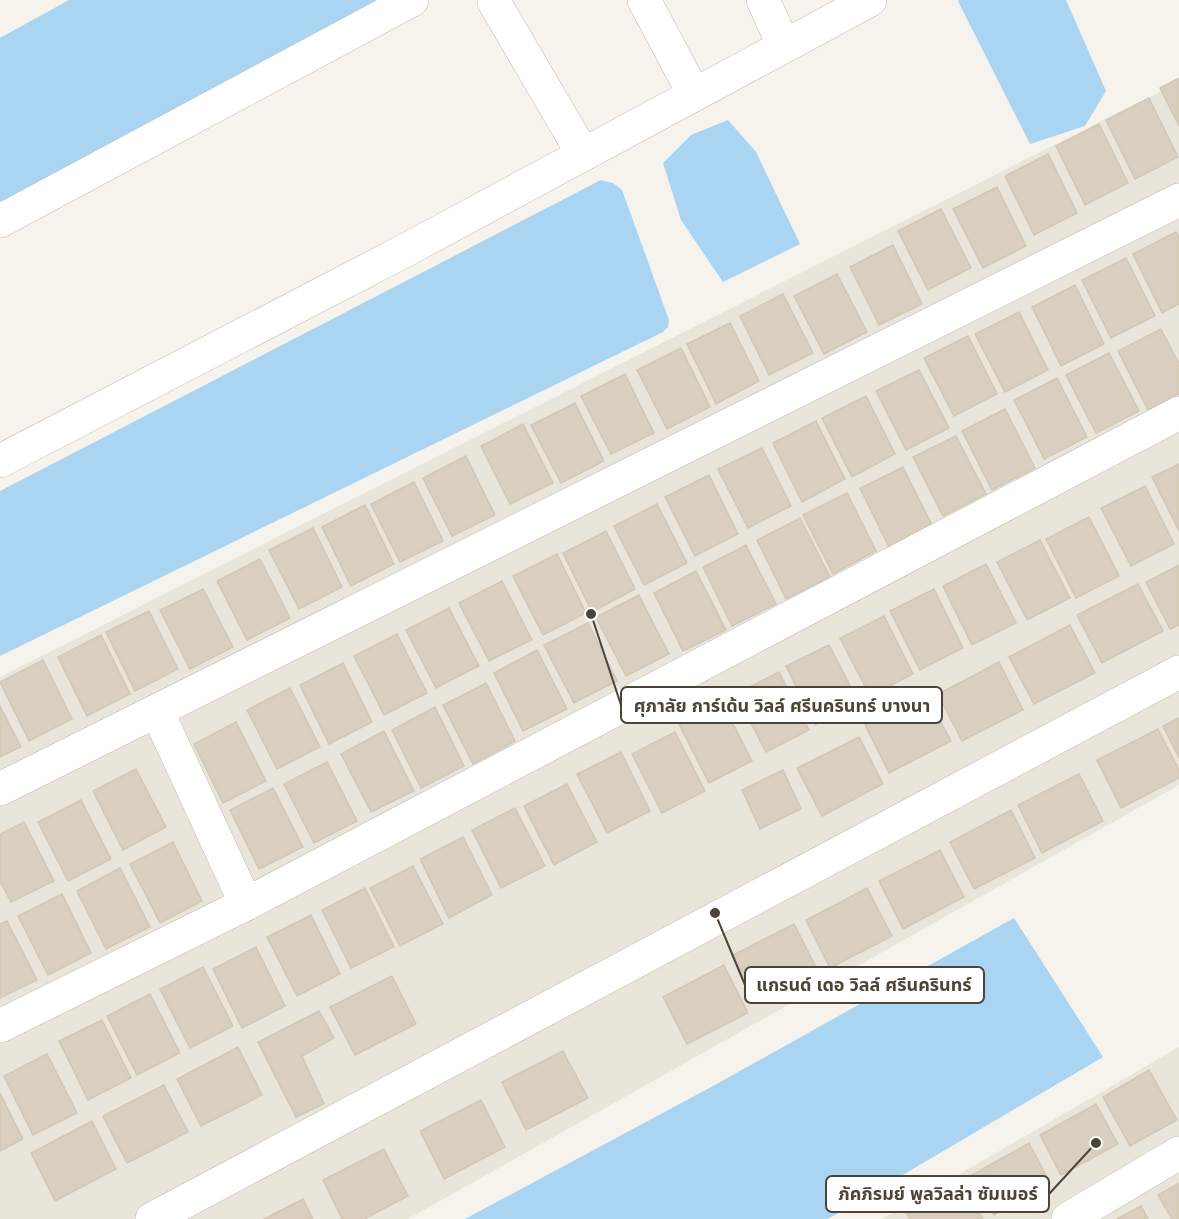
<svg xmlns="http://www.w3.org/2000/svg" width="1179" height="1219" font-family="Arial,'Noto Sans Thai',sans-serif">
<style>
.residential{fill:#eae5da}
.water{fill:#a9d4f2}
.building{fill:#d8cfc1;stroke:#d3c7b4;stroke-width:1.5}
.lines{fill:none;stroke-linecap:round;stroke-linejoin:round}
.minor-casing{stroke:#c2bbae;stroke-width:34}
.minor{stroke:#fff;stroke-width:33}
.leader{fill:none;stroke:#4b4439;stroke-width:2}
.callout-dot{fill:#4b4439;stroke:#fff;stroke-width:2}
.callout{fill:#fff;stroke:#4b4439;stroke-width:2}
.callout-label{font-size:18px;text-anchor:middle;font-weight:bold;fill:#4b4439}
</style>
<rect width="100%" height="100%" fill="#f6f3ec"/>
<g class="residential">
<path d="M1179,82V785L408,1219H0V677Z"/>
<path d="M1179,1047V1219H882Z"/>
</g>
<g class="water">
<path d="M69,0H385L0,204V38Z"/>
<path d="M959,0H1066L1106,91L1085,126L1030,144L958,1Z"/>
<path d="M728,120L756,152L800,244L723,282L681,220L663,163L691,135Z"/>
<path d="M601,180L613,183L622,190L669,320L668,327L663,332L0,656V491Z"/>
<path d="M1014,918L1103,1057L828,1219H465L713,1086Z"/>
</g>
<g class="building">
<path d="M1179,78V126L1160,88Z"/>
<path d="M1149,98L1178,157L1135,179L1106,120Z"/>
<path d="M1099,124L1128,183L1085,205L1056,146Z"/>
<path d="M1048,154L1077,213L1034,235L1005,176Z"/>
<path d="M997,187L1026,246L983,268L953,209Z"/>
<path d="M941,209L971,268L928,290L898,231Z"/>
<path d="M1176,232L1179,237V304L1162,313L1133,254Z"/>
<path d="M893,245L922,304L879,325L850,267Z"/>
<path d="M1126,258L1155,316L1111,338L1082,280Z"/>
<path d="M837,274L867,332L824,354L794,296Z"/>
<path d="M1075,285L1104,344L1061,366L1032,307Z"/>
<path d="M783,294L813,353L769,375L740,316Z"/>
<path d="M1019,312L1048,370L1005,392L975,334Z"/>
<path d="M730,323L759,381L716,404L687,344Z"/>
<path d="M1161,329L1179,364V394L1148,410L1118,351Z"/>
<path d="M968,336L997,394L954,416L924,358Z"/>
<path d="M681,348L710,407L667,429L637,370Z"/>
<path d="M1109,353L1139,411L1096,433L1066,375Z"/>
<path d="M919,370L949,428L906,450L876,391Z"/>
<path d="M625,374L654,433L611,454L581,396Z"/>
<path d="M1057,378L1087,437L1044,459L1014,400Z"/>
<path d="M866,396L895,454L852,477L822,418Z"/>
<path d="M575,403L604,461L561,483L531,425Z"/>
<path d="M1005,409L1035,468L992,490L962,431Z"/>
<path d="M816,421L845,479L802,502L773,443Z"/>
<path d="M523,424L553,483L510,504L481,446Z"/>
<path d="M956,436L986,494L943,516L913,457Z"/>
<path d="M762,448L791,506L748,528L718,469Z"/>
<path d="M466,456L495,515L452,536L423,478Z"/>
<path d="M1179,464V531L1152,477Z"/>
<path d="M903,467L932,525L889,547L860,488Z"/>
<path d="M709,475L738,534L695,556L665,497Z"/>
<path d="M414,482L443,541L400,562L371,504Z"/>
<path d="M1145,486L1174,544L1131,566L1101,508Z"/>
<path d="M847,493L876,551L833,574L803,515Z"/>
<path d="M657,504L687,563L644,585L614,526Z"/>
<path d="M365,505L394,564L351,586L322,527Z"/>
<path d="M1089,517L1119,576L1076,598L1046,539Z"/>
<path d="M800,518L830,577L786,599L757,540Z"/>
<path d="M313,528L342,587L299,609L269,550Z"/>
<path d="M606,531L635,589L592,612L563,553Z"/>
<path d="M1040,540L1070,598L1027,620L997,562Z"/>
<path d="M746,545L776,604L732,626L703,567Z"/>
<path d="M557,554L586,613L543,635L513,576Z"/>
<path d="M260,559L290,618L247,640L217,581Z"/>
<path d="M986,564L1016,623L972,645L943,586Z"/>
<path d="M1179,565V625L1170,629L1146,582Z"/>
<path d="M696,571L726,630L683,651L654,593Z"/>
<path d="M502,581L532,640L489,661L459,603Z"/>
<path d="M1138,584L1163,631L1102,663L1077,615Z"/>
<path d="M203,589L233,647L190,669L160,610Z"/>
<path d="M934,589L963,648L920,670L890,611Z"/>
<path d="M639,595L669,654L626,676L596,617Z"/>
<path d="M449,608L479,666L436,688L406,630Z"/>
<path d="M149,611L178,669L135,691L106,632Z"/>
<path d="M884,616L913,674L870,696L840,638Z"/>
<path d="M588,623L617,681L574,703L544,645Z"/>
<path d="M1070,625L1095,673L1034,704L1009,657Z"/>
<path d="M397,634L427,693L384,715L354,656Z"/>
<path d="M101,635L130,694L87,716L58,657Z"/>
<path d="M829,645L859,703L815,725L786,666Z"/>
<path d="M537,650L567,709L523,731L494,673Z"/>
<path d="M43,660L72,719L29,741L0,682Z"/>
<path d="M999,662L1023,710L962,741L938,694Z"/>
<path d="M343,663L372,722L329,744L300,685Z"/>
<path d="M779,672L809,730L766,752L736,694Z"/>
<path d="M486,683L515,741L473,764L443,705Z"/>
<path d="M290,688L320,747L277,769L247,710Z"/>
<path d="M926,694L951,741L889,773L865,725Z"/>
<path d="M722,702L752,761L709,783L679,724Z"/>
<path d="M0,706L21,747L0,757Z"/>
<path d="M435,707L464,766L421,788L392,730Z"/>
<path d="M1179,718V758L1163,726Z"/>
<path d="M236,722L266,781L223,803L194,744Z"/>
<path d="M1158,729L1179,770V778L1121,808L1097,760Z"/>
<path d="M384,731L414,791L371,812L341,754Z"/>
<path d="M675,732L705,791L662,813L632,754Z"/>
<path d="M859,737L883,784L822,816L797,768Z"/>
<path d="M621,752L650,811L607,833L577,774Z"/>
<path d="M327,762L357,821L314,843L284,784Z"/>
<path d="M136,769L166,827L123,850L93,791Z"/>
<path d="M783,770L801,809L760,829L742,790Z"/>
<path d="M1079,774L1103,821L1042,853L1018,805Z"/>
<path d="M567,784L597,842L554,865L524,806Z"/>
<path d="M273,788L303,847L259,869L230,810Z"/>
<path d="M81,800L111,859L68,881L38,822Z"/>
<path d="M515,808L545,866L501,888L472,830Z"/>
<path d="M1011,810L1035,858L974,889L950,842Z"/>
<path d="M24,822L54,881L11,902L0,881V834Z"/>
<path d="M463,837L492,895L449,918L420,859Z"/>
<path d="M173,842L202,901L160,923L130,864Z"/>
<path d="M940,850L964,897L903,929L879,881Z"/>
<path d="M413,866L443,924L400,946L370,888Z"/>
<path d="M120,868L150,927L106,949L77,891Z"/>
<path d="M365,888L394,947L351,968L322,910Z"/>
<path d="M867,888L892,936L830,968L806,920Z"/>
<path d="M62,894L91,953L48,975L18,916Z"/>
<path d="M311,915L340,974L297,996L267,937Z"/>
<path d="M7,921L37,980L0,998V924Z"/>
<path d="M794,924L818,971L757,1003L733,955Z"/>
<path d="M256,947L285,1006L242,1028L213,969Z"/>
<path d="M724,965L748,1013L687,1044L663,997Z"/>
<path d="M203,967L233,1026L190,1048L160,989Z"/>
<path d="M392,976L416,1024L355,1055L330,1007Z"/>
<path d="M150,994L180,1053L137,1075L107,1016Z"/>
<path d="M319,1011L334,1038L302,1056L324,1104L296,1117L258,1042Z"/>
<path d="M102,1020L131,1078L88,1100L59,1041Z"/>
<path d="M238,1047L262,1095L201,1126L177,1079Z"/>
<path d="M563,1051L588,1098L526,1130L502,1082Z"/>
<path d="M47,1054L77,1113L33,1135L4,1076Z"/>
<path d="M1149,1070L1177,1120L1130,1146L1103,1097Z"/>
<path d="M164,1085L188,1132L127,1163L103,1116Z"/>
<path d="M0,1093L23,1139L0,1151Z"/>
<path d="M481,1100L505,1147L444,1179L420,1131Z"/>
<path d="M1096,1104L1118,1144L1061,1175L1040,1135Z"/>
<path d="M92,1121L116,1169L55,1201L31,1153Z"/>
<path d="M1029,1143L1050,1183L994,1215L972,1175Z"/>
<path d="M384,1149L408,1196L364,1219H342L323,1180Z"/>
<path d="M962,1179L983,1219H910L905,1211Z"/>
<path d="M1179,1183V1219H1172L1158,1195Z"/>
<path d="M303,1199L313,1219H264Z"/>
<path d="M1141,1206L1148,1219H1117Z"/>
</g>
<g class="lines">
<defs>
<g id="minor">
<path d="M644,0L694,94"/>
<path d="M763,0L784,46"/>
<path d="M494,2L583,154"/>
<path d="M0,221L412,0"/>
<path d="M0,461L406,250L870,0"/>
<path d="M157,711L246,904"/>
<path d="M0,789L1179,200"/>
<path d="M0,1026L246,904L1179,413"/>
<path d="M152,1219L1179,672"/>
<path d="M1068,1219L1179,1153"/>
</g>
</defs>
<use href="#minor" class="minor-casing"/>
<use href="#minor" class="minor"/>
</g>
<path class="leader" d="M591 614L621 705M715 913L745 985M1096 1143L1049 1194"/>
<g class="callout-dot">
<circle cx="591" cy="614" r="6"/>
<circle cx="715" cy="913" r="6"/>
<circle cx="1096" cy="1143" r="6"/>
</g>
<g class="callout">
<rect x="621" y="687" width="321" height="36" rx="6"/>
<rect x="745" y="967" width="239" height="36" rx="6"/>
<rect x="826" y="1176" width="223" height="36" rx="6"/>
</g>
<g class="callout-label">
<text x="782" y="712">ศุภาลัย การ์เด้น วิลล์ ศรีนครินทร์ บางนา</text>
<text x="864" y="991">แกรนด์ เดอ วิลล์ ศรีนครินทร์</text>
<text x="938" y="1200">ภัคภิรมย์ พูลวิลล่า ซัมเมอร์</text>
</g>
</svg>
